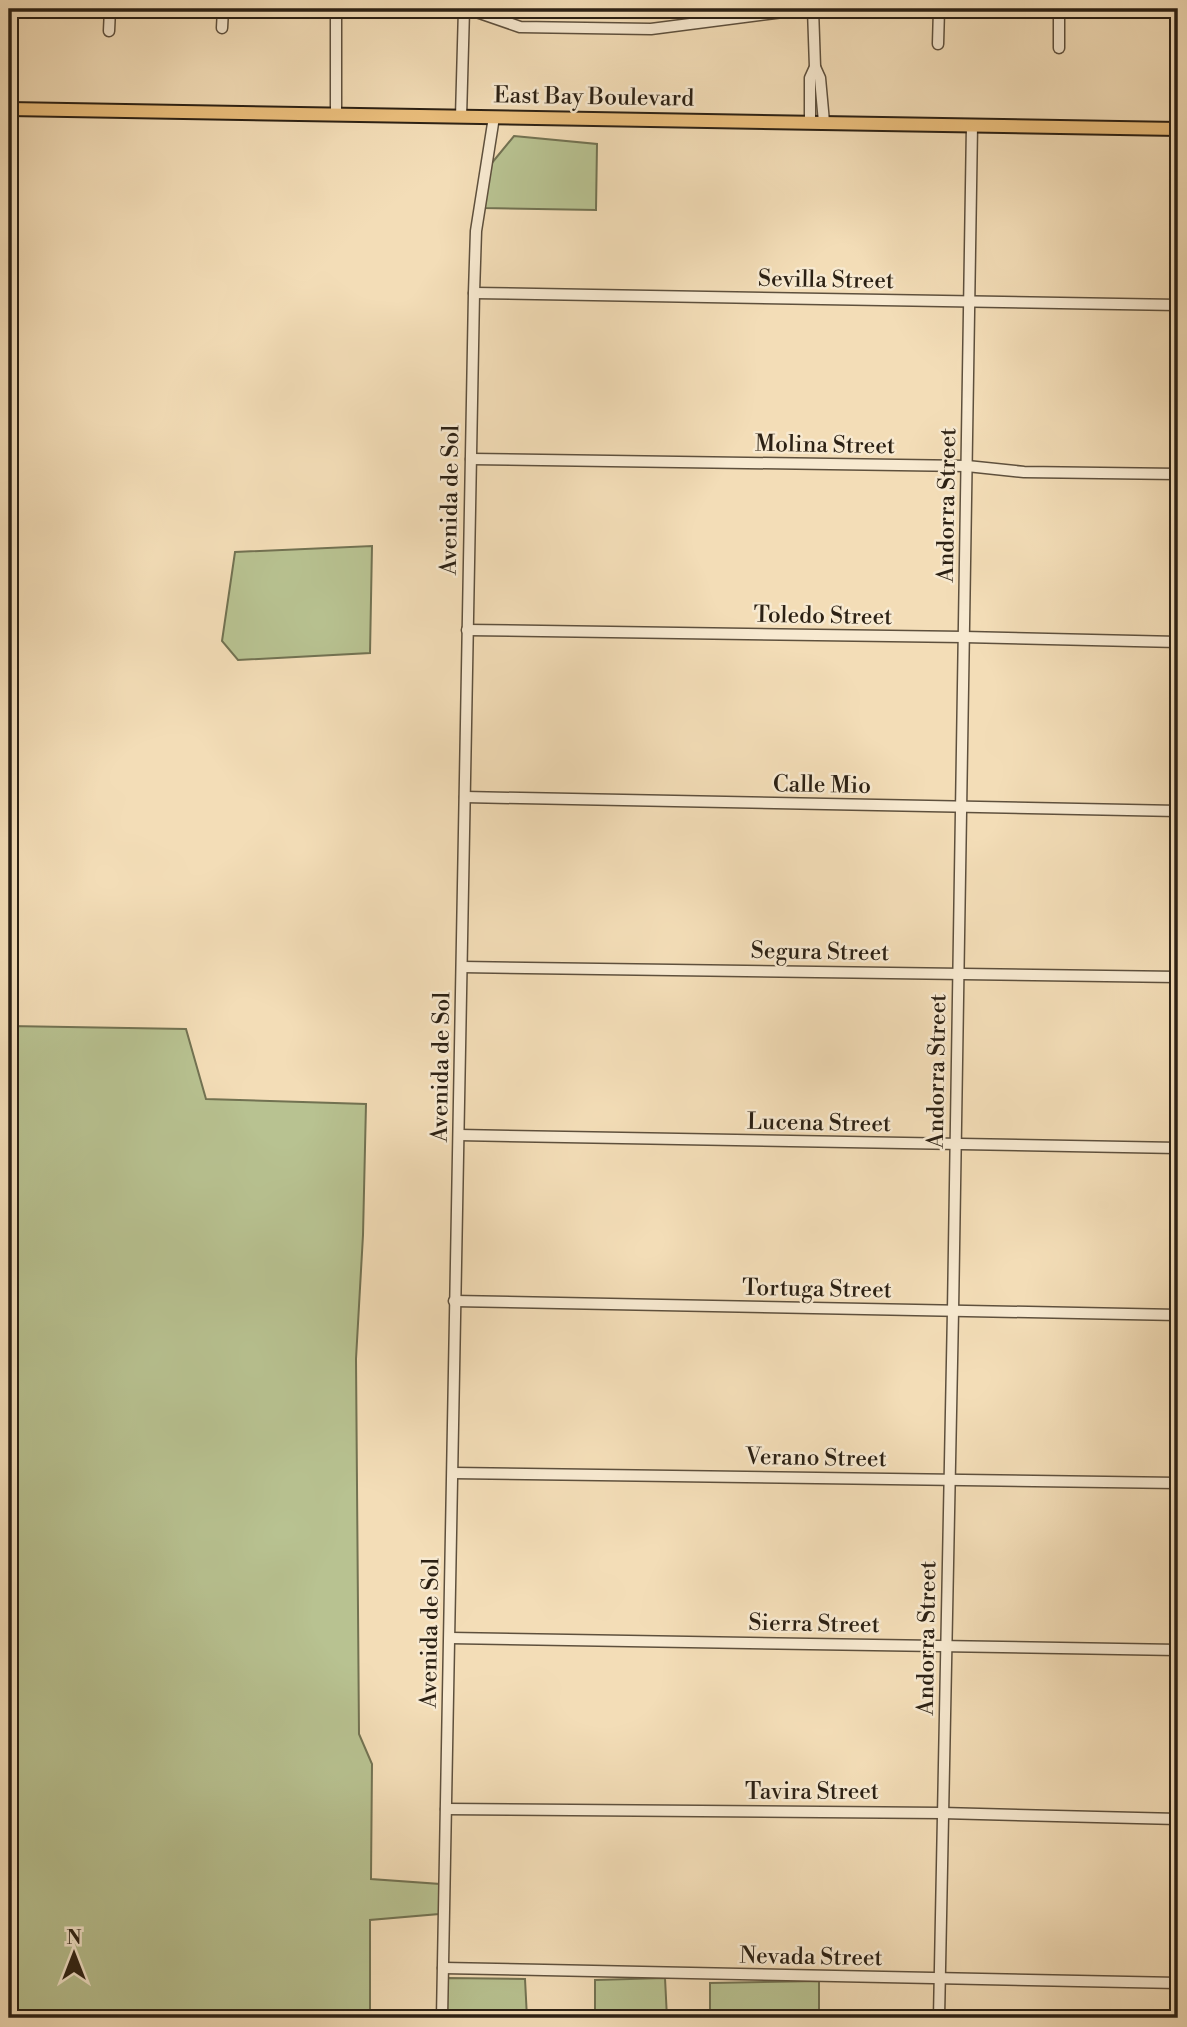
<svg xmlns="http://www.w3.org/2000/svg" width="1187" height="2027" font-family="'Libre Bodoni',serif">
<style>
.green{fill:#b8c291;stroke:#727252;stroke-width:2}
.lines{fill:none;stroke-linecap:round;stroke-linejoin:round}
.minor-casing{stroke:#5e503d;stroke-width:13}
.major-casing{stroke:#2c2114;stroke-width:16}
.minor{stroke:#f7e9d0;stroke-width:10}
.major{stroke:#eabe7c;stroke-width:12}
.labels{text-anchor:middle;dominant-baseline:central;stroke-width:5;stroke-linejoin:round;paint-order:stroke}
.street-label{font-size:23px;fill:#2c2114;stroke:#f7e9d0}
</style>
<rect width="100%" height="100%" fill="#f3ddb7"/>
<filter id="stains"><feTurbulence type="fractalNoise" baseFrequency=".00286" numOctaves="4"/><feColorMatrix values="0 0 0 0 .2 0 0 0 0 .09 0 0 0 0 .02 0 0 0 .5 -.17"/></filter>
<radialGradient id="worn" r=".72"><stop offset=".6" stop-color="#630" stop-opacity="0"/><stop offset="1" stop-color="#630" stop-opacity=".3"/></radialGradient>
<g class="green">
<path d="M514,136L597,144L596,210L484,208L491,164Z"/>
<path d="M372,546L370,653L238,660L222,641L235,552Z"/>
<path d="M9,1026L186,1029L206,1099L366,1104L363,1235L356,1359L359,1734L372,1764L371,1879L440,1884L439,1914L370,1920V2018H9Z"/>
<path d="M447,1978L525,1979L527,2018H446Z"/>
<path d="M665,1978L667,2018H595V1980Z"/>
<path d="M819,1981V2018H710V1983Z"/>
</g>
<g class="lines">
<defs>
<g id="minor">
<path d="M336,9V115"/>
<path d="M468,9L520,27L651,29L807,9"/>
<path d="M222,28L223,9"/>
<path d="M109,31L110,9"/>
<path d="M938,44L939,9"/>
<path d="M1059,48V9"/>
<path d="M815,67L820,78L824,122"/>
<path d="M461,117L464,9"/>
<path d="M810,122V78L815,67L813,9"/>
<path d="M474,293L1178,305"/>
<path d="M471,459L967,466L1024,472L1178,474"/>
<path d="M467,630L964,637L1178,642"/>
<path d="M465,797L1178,811"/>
<path d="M462,967L1178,977"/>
<path d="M459,1135L1178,1148"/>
<path d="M454,1301L1178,1315"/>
<path d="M453,1473L1178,1483"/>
<path d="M450,1638L1178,1650"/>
<path d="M446,1809L942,1813L1178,1819"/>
<path d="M443,1968L1178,1983"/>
<path d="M442,2018L474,293L476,231L494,117"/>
<path d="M939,2018L953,1311L972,125"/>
</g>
<path id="major" d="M9,109L1178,129"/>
</defs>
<use href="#minor" class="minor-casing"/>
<use href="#major" class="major-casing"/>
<use href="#minor" class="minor"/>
<use href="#major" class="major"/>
</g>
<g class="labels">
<g class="street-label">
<text transform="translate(594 97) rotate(1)">East Bay Boulevard</text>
<text transform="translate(826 280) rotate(1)">Sevilla Street</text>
<text transform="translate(825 445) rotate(1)">Molina Street</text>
<text transform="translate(450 500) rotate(-89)">Avenida de Sol</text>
<text transform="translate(947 505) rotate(-89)">Andorra Street</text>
<text transform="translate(823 616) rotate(1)">Toledo Street</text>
<text transform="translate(822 785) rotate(1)">Calle Mio</text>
<text transform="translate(820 952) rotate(1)">Segura Street</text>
<text transform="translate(441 1067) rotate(-89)">Avenida de Sol</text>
<text transform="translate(937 1071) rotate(-89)">Andorra Street</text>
<text transform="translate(819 1123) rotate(1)">Lucena Street</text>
<text transform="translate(817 1289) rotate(1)">Tortuga Street</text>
<text transform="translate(816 1458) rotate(1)">Verano Street</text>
<text transform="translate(814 1624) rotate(1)">Sierra Street</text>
<text transform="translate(430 1633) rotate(-89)">Avenida de Sol</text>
<text transform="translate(927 1638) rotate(-89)">Andorra Street</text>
<text x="812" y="1792">Tavira Street</text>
<text transform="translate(811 1957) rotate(1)">Nevada Street</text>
</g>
</g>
<rect width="1187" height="2027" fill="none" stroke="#f3ddb7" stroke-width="35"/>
<rect x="10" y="10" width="1166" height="2006" fill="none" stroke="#2c2114" stroke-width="3.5"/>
<rect x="18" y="18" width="1152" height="1992" fill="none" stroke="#2c2114" stroke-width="2"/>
<g transform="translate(74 1954)" stroke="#f7e9d0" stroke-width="5" paint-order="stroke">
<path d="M0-5L12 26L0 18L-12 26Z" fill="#2c2114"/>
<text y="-10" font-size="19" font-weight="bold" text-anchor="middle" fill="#2c2114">N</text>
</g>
<rect width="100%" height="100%" filter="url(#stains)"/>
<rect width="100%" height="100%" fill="url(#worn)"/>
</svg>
